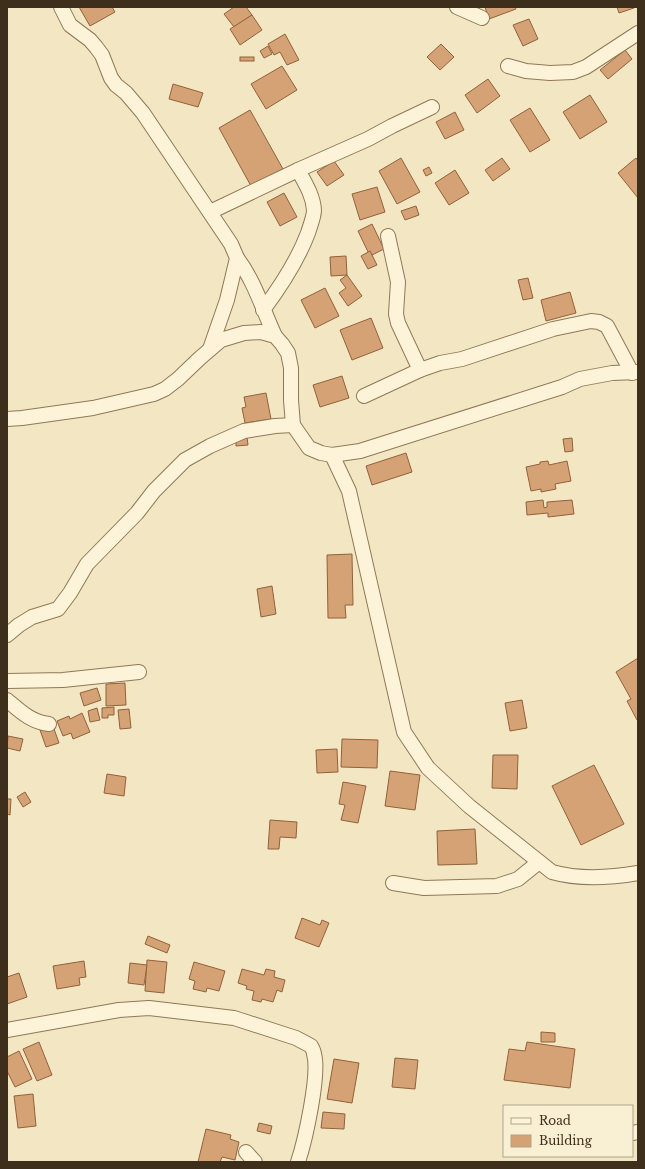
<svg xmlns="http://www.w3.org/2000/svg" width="645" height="1169" font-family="'Libre Baskerville',serif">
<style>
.building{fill:#d5a275;stroke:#92613a}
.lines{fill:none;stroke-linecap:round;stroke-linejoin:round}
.street-casing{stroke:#907857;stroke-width:16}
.street{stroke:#fcf3d8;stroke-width:14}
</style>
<rect width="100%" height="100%" fill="#f3e7c3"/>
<g class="building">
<path d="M79,7H112L115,12L90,26Z"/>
<path d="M234,7H246L252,15L234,27L224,14Z"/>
<path d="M485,7H515L516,9L489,19Z"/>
<path d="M617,7H633L634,8L619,13Z"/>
<path d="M252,15L262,30L240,45L230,29Z"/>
<path d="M529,19L538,39L523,46L513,25Z"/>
<path d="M285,34L299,60L287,65L280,52L274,55L268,44Z"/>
<path d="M441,44L454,57L440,70L427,57Z"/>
<path d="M268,46L272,54L264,58L260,51Z"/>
<path d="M625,50L632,59L608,79L600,70Z"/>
<rect x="240" y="57" width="14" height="4"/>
<path d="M282,66L297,90L266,109L251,84Z"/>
<path d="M488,79L500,96L477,113L465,95Z"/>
<path d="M173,84L203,93L198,107L169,99Z"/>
<path d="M590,95L607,122L580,139L563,112Z"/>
<path d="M530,108L550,140L530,152L510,120Z"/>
<path d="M250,110L283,169L251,186L219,128Z"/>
<path d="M455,112L464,130L445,139L436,122Z"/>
<path d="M401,158L420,192L397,204L379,171Z"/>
<path d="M502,158L510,169L493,181L485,170Z"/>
<path d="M636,158L638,161V198L618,173Z"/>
<path d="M334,161L344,175L327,186L317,172Z"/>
<path d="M429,167L432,173L426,176L423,170Z"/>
<path d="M455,170L469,193L449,205L435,183Z"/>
<path d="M377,187L385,212L360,220L352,194Z"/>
<path d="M284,193L297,217L280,226L267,202Z"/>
<path d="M416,206L419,215L405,220L401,211Z"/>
<path d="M372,224L384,249L370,256L358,231Z"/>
<path d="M370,251L377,265L368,269L361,256Z"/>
<path d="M346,256L347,275L331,276L330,257Z"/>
<path d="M347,275L362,296L348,306L339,293L346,288L340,280Z"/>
<path d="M528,278L533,298L523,300L518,280Z"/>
<path d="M325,288L339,316L315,328L301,300Z"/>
<path d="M570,292L576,313L546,321L541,300Z"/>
<path d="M371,318L383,348L352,360L340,330Z"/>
<path d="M342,376L349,398L320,407L313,385Z"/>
<path d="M266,393L271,419L245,423L242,408L246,407L244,397Z"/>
<path d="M247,437L248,445L236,446V438Z"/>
<path d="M572,438L573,451L565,452L563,439Z"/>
<path d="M406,453L412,472L372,485L366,466Z"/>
<path d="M548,461L549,465L567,461L571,481L555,484L556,489L541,492V489L531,491L526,467L540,464V462Z"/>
<path d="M543,500L544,508L547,507V502L572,500L574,514L548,517V513L527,515L526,502Z"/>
<path d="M352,554L353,605H345L346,618H328L327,555Z"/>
<path d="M272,586L276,614L261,617L257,589Z"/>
<path d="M638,658V719L637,720L627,701L631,699L616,672Z"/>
<path d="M125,683L126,705L106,706V684Z"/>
<path d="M97,688L101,700L84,706L80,693Z"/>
<path d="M522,700L527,728L510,731L505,703Z"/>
<path d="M114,707V715H108V718H102V708Z"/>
<path d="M97,708L100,720L90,722L88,711Z"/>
<path d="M129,709L131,728L120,729L118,710Z"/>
<path d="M82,713L90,732L73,739L71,733L63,736L57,721L69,716L70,719Z"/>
<path d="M53,726L59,743L46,747L40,730Z"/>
<path d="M8,736L23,739L20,751L7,748Z"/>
<path d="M342,739L378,740L377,768L341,767Z"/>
<path d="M337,749L338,772L317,773L316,750Z"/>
<path d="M493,755H518L517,789L492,788Z"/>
<path d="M594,765L624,824L581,845L552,786Z"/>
<path d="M390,771L420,775L415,810L385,806Z"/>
<path d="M107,774L126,777L124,796L104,793Z"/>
<path d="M343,782L366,786L358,823L341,820L345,805L339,804Z"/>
<path d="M25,792L31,802L23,807L17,797Z"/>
<path d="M7,799H11L10,815L7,814Z"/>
<path d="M270,820L297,822L296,838L280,837L279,849H268Z"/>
<path d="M475,829L477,864L438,865L437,831Z"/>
<path d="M302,918L320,925L322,920L329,923L319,947L295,938Z"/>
<path d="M148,936L170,945L167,953L145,944Z"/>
<path d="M147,960L167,962L164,993L145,991Z"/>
<path d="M84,961L86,977L79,978L80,985L57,989L53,966Z"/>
<path d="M194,962L225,971L219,991L207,988L206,992L193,989L195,981L189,979Z"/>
<path d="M130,963L147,965L144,985L128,983Z"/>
<path d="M242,969L264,975L266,969L275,971L274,977L285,980L282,992L277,990L273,1002L262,999L261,1002L252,1000L254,991L246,989L247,986L238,983Z"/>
<path d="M19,973L27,997L7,1004V977Z"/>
<path d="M541,1032L555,1033V1042H541Z"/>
<path d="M39,1042L52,1075L37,1081L23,1049Z"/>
<path d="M527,1042L575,1049L570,1088L504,1080L509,1049L525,1051Z"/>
<path d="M19,1051L32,1079L15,1087L7,1071V1057Z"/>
<path d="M395,1058L418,1060L415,1089L392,1087Z"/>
<path d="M334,1059L359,1063L352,1103L327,1099Z"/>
<path d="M33,1094L36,1126L18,1128L14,1096Z"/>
<path d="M323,1112L345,1114L344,1129L321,1128Z"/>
<path d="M259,1123L272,1126L270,1134L257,1131Z"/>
<path d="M206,1129L231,1135L230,1139L239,1142L235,1160L222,1157L220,1162H198Z"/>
</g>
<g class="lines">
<defs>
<g id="street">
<path d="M61,7L70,25L90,40L96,47L102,55L111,78L116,85L126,93L143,113L231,244L237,258L227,300L210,349"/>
<path d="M457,7L482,18"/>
<path d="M508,66L526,71L550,73L573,72L586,67L638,33"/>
<path d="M210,212L298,170L368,139L392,126L432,107"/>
<path d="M388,236L398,282L396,314L398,323L420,370"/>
<path d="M237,258C254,280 263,310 275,336"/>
<path d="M263,310C281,286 297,262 308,233C310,226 314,217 314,210C313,195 305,183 298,170"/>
<path d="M364,396L420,370L440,363L462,359L553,329L591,321L599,322L607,326L632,373"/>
<path d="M7,419L22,418L93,408L154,394L165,389L178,379L200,358L221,340L244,333L261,332L275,336L282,344L288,353L291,368V400L293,425L309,448L321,453L332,455L360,451L562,387L580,379L612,373L638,372"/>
<path d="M332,455L349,491L404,732L428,768L469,806L552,872C580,880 609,878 638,873"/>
<path d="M7,635L19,625L32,617L58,609L70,593L87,564L137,513L154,491L185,460L210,446L244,431L275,426L293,425"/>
<path d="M7,681L63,680L139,672"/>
<path d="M7,700C20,711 31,722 49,724"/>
<path d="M393,883L424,888L497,886L518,879L539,862"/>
<path d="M7,1030L119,1010L149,1008L234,1018L296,1038L311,1046C312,1048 314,1051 314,1054C320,1074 305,1141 298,1162"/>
<path d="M632,1133L638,1132"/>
<path d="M246,1152L255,1162"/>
</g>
</defs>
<use href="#street" class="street-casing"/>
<use href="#street" class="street"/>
</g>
<rect width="645" height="1169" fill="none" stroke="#3e2f1d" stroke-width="16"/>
<rect x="503" y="1105" width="130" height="52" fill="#f9f0d4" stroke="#aea38b"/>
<rect x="511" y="1118" width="20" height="6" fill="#fcf3d8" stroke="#aea38b"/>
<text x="539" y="1125" font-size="12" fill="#3e2f1d">Road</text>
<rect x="511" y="1135" width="20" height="12" fill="#d5a275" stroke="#aea38b"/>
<text x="539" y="1145" font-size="12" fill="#3e2f1d">Building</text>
</svg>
